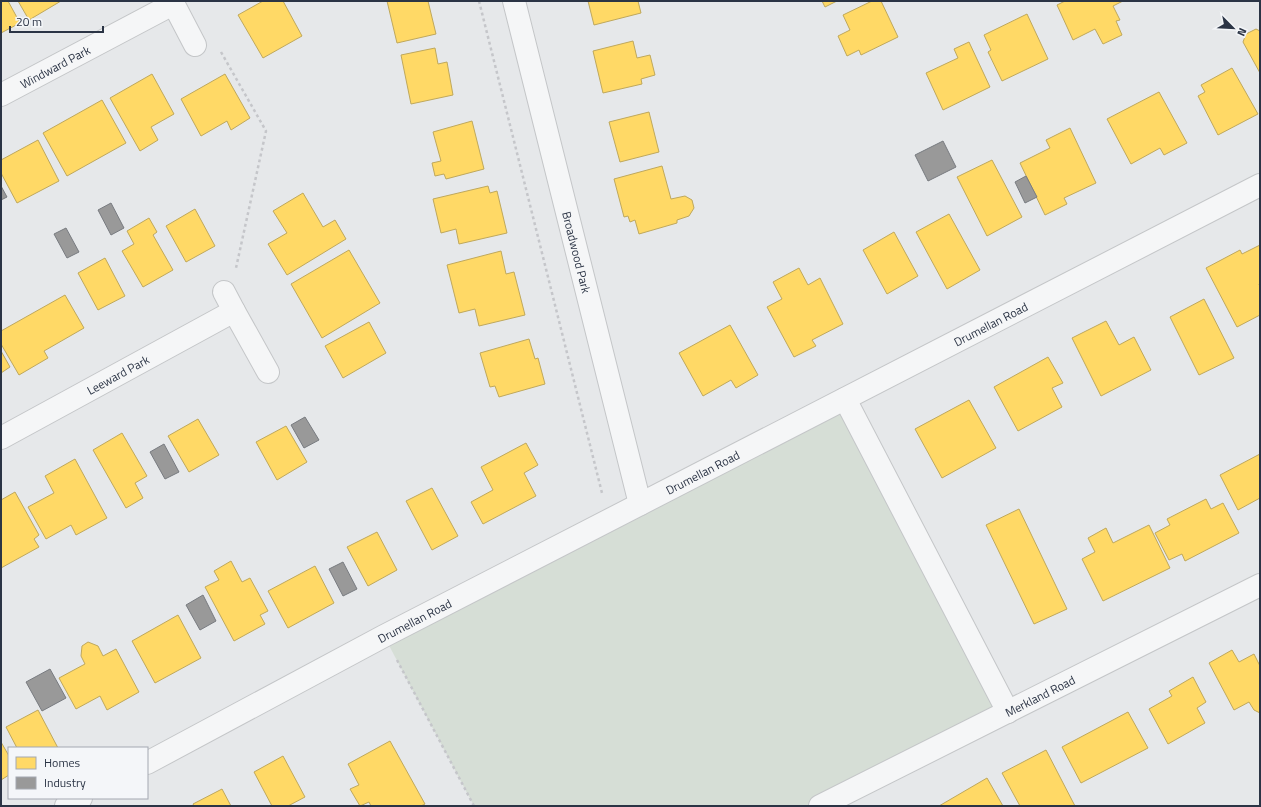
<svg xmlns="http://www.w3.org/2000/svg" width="1261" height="807" font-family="'Titillium Web',sans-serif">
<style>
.green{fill:#d6ded6}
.homes{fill:#ffd966;stroke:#bfa85c}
.industry{fill:#999;stroke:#787b80}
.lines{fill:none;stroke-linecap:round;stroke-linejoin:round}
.minor-casing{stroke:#c4c6c8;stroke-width:24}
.path{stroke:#c5c6ca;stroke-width:2.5;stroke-dasharray:3 3;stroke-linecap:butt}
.minor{stroke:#f5f6f7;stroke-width:22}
.labels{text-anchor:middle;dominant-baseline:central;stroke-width:4;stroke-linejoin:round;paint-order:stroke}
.street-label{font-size:12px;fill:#2b3445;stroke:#f4f6f9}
</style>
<rect width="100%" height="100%" fill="#e6e8ea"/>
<path class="green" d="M845,399L1008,712L820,806H474L384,636Z"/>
<g class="homes">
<path d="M1,1H8L20,23L1,33Z"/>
<path d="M18,1H61L29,20Z"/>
<path d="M263,1H283L302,36L263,58L238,15Z"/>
<path d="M387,1H428L436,34L397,43Z"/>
<path d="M588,1H638L641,13L594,25Z"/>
<path d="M822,1H837L825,7Z"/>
<path d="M872,1H881L898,37L861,55L859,50L847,56L838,36L850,30L843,15Z"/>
<path d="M1065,1H1123L1113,6L1120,20L1116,21L1122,35L1103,44L1095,29L1073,40L1057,5Z"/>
<path d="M1027,14L1048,59L1002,81L988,52L991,50L984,35Z"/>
<path d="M1256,29L1260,31V73L1243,42L1246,34Z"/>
<path d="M633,41L637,58L650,55L655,75L641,79L642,84L603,93L593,51Z"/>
<path d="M969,42L990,87L943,110L926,73L958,58L954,49Z"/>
<path d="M435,48L438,64L447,62L453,95L411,104L401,55Z"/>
<path d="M1232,68L1258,114L1218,135L1198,96L1205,92L1201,85Z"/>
<path d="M152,74L174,114L151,127L158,140L140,151L110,98Z"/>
<path d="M225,74L250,118L231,130L227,121L201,136L181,99Z"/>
<path d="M1159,92L1187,143L1164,155L1160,148L1131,164L1107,119Z"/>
<path d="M102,100L126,143L67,176L43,133Z"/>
<path d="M649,112L659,152L620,162L609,122Z"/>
<path d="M472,121L484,169L446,179L444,174L435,176L432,163L441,161L433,132Z"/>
<path d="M1070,128L1096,183L1064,198L1067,204L1045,215L1020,163L1050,148L1046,140Z"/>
<path d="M38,140L59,181L17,203L1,173V160Z"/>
<path d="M992,160L1022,217L987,236L957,177Z"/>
<path d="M662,166L671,199L685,196L692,200L694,208L689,216L677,220V223L639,234L635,220L630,222L628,216L624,217L614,179Z"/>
<path d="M488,186L490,193L497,191L507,233L459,244L456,229L441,233L433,199Z"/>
<path d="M303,193L323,227L335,220L346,239L287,275L268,244L287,233L273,211Z"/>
<path d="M195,209L215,246L186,262L166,226Z"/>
<path d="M949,214L980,270L947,289L916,232Z"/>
<path d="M149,218L157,232L153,235L173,270L143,287L122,251L134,244L127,231Z"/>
<path d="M894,232L918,276L887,294L863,250Z"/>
<path d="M1260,245V284H1259L1260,287V315L1237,327L1206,268L1240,250L1242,254Z"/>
<path d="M349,250L380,303L322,338L291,284Z"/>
<path d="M501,251L506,274L514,272L525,315L479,326L475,309L459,313L447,265Z"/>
<path d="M105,258L125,296L98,310L78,273Z"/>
<path d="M799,268L808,285L820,278L843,324L812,340L816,346L794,357L767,307L782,299L773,282Z"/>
<path d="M65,295L84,328L44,351L48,358L19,375L1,344V331Z"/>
<path d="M1204,299L1234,358L1199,375L1170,317Z"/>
<path d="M1106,321L1119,345L1134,337L1151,370L1101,396L1072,338Z"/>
<path d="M369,322L386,353L343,378L325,346Z"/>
<path d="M730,325L758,375L736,388L731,380L703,396L679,353Z"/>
<path d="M529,339L535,359L538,358L545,384L499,397L495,386L490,387L480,353Z"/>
<path d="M1,351L10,367L1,373Z"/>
<path d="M1048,357L1063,383L1052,388L1062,407L1018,431L994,387Z"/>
<path d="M969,400L996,448L942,478L915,429Z"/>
<path d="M198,419L219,455L189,472L168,436Z"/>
<path d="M286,426L307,462L277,480L256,442Z"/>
<path d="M122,433L147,476L135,483L143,498L126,508L93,450Z"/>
<path d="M526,443L538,465L524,473L536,496L483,524L471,502L493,490L481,467Z"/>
<path d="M1260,454V498L1238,510L1220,475Z"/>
<path d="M75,459L107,518L76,535L71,525L46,539L28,507L54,493L45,476Z"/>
<path d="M432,488L458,536L432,550L406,501Z"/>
<path d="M15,492L39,535L34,539L39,547L1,568V500Z"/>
<path d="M1206,499L1211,509L1223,503L1239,533L1185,561L1182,554L1169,560L1155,533L1170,525L1167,519Z"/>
<path d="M1019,509L1067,609L1034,624L986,525Z"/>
<path d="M1149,525L1170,568L1103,601L1082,559L1095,552L1088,538L1106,528L1113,543Z"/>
<path d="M377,532L397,570L368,586L347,547Z"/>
<path d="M231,561L242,582L250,578L268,611L260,615L265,624L234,641L205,587L219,580L214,571Z"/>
<path d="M315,566L334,603L288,628L268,591Z"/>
<path d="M178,615L201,658L155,683L132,641Z"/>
<path d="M88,642L98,646L103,656L116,649L139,692L107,710L100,696L76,709L59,678L85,664L81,656L82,646Z"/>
<path d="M1232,650L1239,662L1254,654L1260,666V713L1254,710L1249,702L1234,710L1209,663Z"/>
<path d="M1193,677L1206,702L1197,708L1205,723L1168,744L1149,709L1172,696L1169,691Z"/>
<path d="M38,710L58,748H17L6,727Z"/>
<path d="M1128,712L1148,748L1081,783L1062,747Z"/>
<path d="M390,741L425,804L421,806H371L369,802L360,806L350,789L359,785L348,764Z"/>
<path d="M1,742L9,756V775L1,780Z"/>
<path d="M1046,750L1075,806H1020L1002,773Z"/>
<path d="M283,756L305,797L288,806H272L254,772Z"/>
<path d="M987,778L1003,806H939Z"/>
<path d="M222,789L231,806H194L193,804Z"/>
</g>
<g class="industry">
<path d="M943,141L956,167L928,181L915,155Z"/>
<path d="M1026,176L1037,197L1025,203L1015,182Z"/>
<path d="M1,186L7,197L1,200Z"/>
<path d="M111,203L124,228L111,235L98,210Z"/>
<path d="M66,228L79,252L67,258L54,234Z"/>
<path d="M305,417L319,440L304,448L291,425Z"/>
<path d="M164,444L179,472L165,479L150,452Z"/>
<path d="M343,562L357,589L343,596L329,569Z"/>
<path d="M203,595L216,621L200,630L186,605Z"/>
<path d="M50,669L66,698L42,711L26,682Z"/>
</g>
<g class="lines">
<defs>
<g id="minor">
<path d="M172,1L195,45"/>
<path id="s1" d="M514,1L640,504"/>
<path id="s2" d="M1,95L173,4"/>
<path d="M224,292L234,311"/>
<path d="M845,399L1008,712"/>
<path id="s3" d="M1,438L234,311L268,372"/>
<path id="s4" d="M147,763L384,636L1260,185"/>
<path d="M66,806L81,798"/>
<path id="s5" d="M820,806L1260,585"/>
</g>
</defs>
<use href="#minor" class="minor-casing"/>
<g class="path">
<path d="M479,1L602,493"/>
<path d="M221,52L266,131L236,268"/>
<path d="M397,660L474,806"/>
</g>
<use href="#minor" class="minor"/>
</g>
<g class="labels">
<g class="street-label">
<text stroke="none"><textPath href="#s2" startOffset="61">Windward Park</textPath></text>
<text stroke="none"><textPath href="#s1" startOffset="259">Broadwood Park</textPath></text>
<text stroke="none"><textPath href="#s4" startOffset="951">Drumellan Road</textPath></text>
<text stroke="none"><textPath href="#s3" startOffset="133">Leeward Park</textPath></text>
<text stroke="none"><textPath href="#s4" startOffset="627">Drumellan Road</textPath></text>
<text stroke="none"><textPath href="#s4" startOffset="303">Drumellan Road</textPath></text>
<text stroke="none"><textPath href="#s5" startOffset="246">Merkland Road</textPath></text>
</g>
</g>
<rect width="1261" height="807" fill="none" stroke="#2b3445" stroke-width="4"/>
<rect x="8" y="747" width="140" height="52" fill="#f4f6f9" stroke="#a4a8b1"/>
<rect x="16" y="757" width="20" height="12" fill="#ffd966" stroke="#a4a8b1"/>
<text x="44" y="767" font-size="12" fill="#2b3445">Homes</text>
<rect x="16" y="777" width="20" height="12" fill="#999999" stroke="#a4a8b1"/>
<text x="44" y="787" font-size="12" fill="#2b3445">Industry</text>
<g transform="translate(1233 28) rotate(114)" stroke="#f4f6f9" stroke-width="3" paint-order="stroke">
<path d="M0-3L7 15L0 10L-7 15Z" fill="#2b3445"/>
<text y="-6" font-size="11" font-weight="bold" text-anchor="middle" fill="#2b3445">N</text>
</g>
<path d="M10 26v6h93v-6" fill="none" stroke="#2b3445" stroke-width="2"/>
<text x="16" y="26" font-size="12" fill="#2b3445" stroke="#f4f6f9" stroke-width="3" paint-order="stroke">20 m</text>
</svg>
